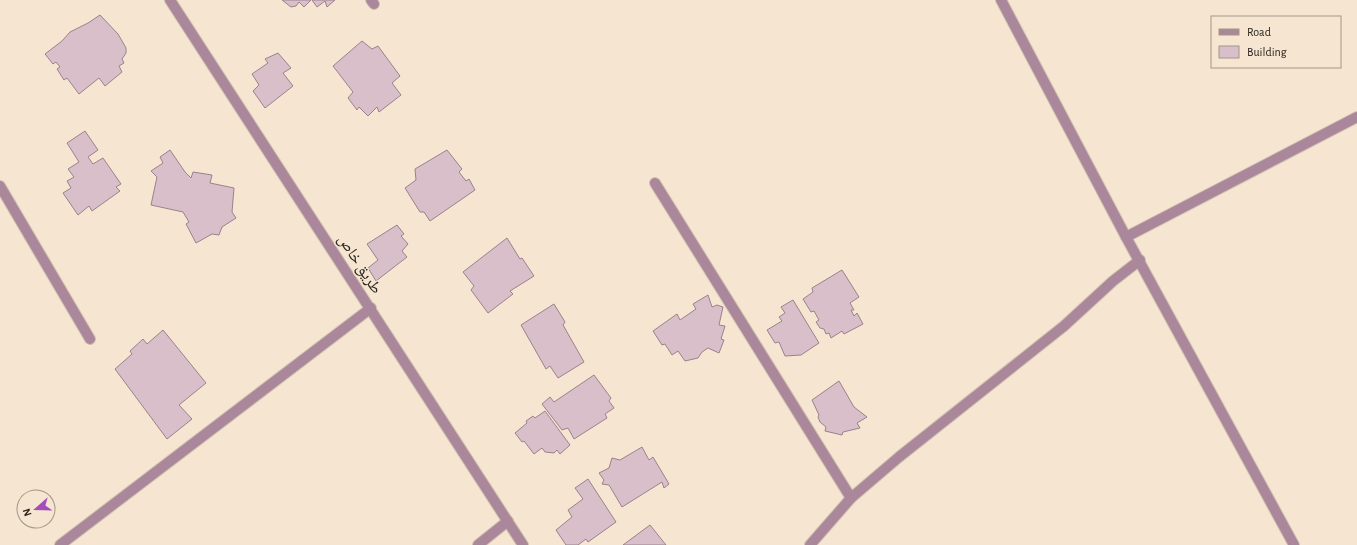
<svg xmlns="http://www.w3.org/2000/svg" width="1357" height="545" font-family="'Alegreya Sans','Noto Naskh Arabic',sans-serif">
<style>
.building{fill:#d9bfc9;stroke:#9a828c}
.lines{fill:none;stroke-linecap:round;stroke-linejoin:round}
.service-casing{stroke:#d0c2b1;stroke-width:12}
.minor-casing{stroke:#d0c2b1;stroke-width:12}
.service{stroke:#aa879a;stroke-width:10}
.minor{stroke:#aa879a;stroke-width:10}
.labels{text-anchor:middle;dominant-baseline:central;stroke-width:3;stroke-linejoin:round;paint-order:stroke}
.street-label{font-size:16px;fill:#2a241d;stroke:#f5e5d1}
</style>
<rect width="100%" height="100%" fill="#f5e5d1"/>
<g class="building">
<path d="M282,0H311L304,7L299,2L296,6L291,7Z"/>
<path d="M312,0H335L327,7L325,1L317,7Z"/>
<path d="M100,15L118,34L126,48V53L122,59L124,63L119,66L122,72L105,86L99,78L79,94L67,78L64,80L57,69L60,67L56,62L53,64L45,54L62,41L70,32L88,23Z"/>
<path d="M362,41L372,49L378,46L400,76L392,83L401,95L379,112L377,107L368,116L359,107L357,110L348,98L353,92L333,66Z"/>
<path d="M278,53L291,68L283,73L293,86L265,108L253,91L259,85L252,74L268,63L265,59Z"/>
<path d="M85,131L98,150L88,157L93,164L103,158L121,184L116,187L120,191L92,211L89,206L78,215L63,193L71,188L67,181L74,177L68,169L79,162L67,143Z"/>
<path d="M170,150L185,172L191,178L193,172L212,175L210,183L234,188L232,212L236,218L222,227L219,235L212,234L196,243L186,224L189,222L183,212L151,205L157,177L151,171L163,163L160,157Z"/>
<path d="M447,150L462,169L459,172L466,181L469,179L475,190L430,221L424,212H420L405,188L416,180L415,169Z"/>
<path d="M397,225L404,234L401,236L408,244L402,251L407,257L376,281L368,268L378,260L367,244Z"/>
<path d="M507,238L520,259L522,258L534,276L510,291L513,294L488,313L471,290L474,286L463,272Z"/>
<path d="M842,270L859,297L850,303L854,310H851L854,316L857,313L863,324L844,334L842,331L831,338L829,333L826,334L824,329L820,328L816,322L819,320L814,311L811,312L803,299L813,292L812,288Z"/>
<path d="M708,295L712,307L717,305L723,307L719,325L725,326L721,339L724,340L719,353L708,348L702,352L698,358L685,361L678,351L672,355L665,344L662,345L653,331L677,314L680,320L696,309L693,304Z"/>
<path d="M793,300L819,343L801,355L785,356L779,342L775,343L767,330L782,321L779,317L785,313L781,307Z"/>
<path d="M554,304L565,322L563,325L584,362L558,378L550,366L546,369L521,325Z"/>
<path d="M163,330L206,383L179,405L192,419L167,439L115,369L132,354L130,351L143,339L147,344Z"/>
<path d="M594,375L611,398L609,401L614,408L605,414L607,418L574,439L568,428L562,430L542,404L550,397L554,402Z"/>
<path d="M839,381L854,407L867,417L857,423L860,428L843,432L842,435L825,431L826,427L820,422L818,417L819,415L812,400Z"/>
<path d="M545,411L570,445L560,454L557,450L554,453L545,452L542,448L534,454L524,441L522,442L515,433L527,423L526,421L533,416L535,418Z"/>
<path d="M642,447L649,460L653,457L669,484L664,488L662,482L622,507L609,485L602,484L604,480L599,473L609,468L612,458L620,460Z"/>
<path d="M588,479L616,522L588,542L586,539L578,545H566L556,530L572,517L568,510L583,499L575,488Z"/>
<path d="M650,525L666,545H623Z"/>
</g>
<g class="lines">
<defs>
<path id="service" d="M478,545L508,521"/>
<g id="minor">
<path d="M170,0L523,545"/>
<path d="M371,0L374,4"/>
<path d="M1001,0L1126,237L1294,545"/>
<path d="M655,183L851,498"/>
<path d="M0,186L90,339"/>
<path d="M1126,237L1357,117"/>
<path d="M60,545L371,308"/>
<path d="M810,545L851,498L899,457L1064,326L1113,281L1140,260"/>
</g>
</defs>
<use href="#service" class="service-casing"/>
<use href="#minor" class="minor-casing"/>
<use href="#service" class="service"/>
<use href="#minor" class="minor"/>
</g>
<g class="labels">
<g class="street-label">
<text transform="translate(360 264) rotate(57)">طريق خاص</text>
</g>
</g>
<rect x="1211" y="16" width="130" height="52" fill="#f5e5d1" stroke="#a49889"/>
<rect x="1219" y="29" width="20" height="6" fill="#aa879a" stroke="#a49889"/>
<text x="1247" y="36" font-size="12" fill="#2a241d">Road</text>
<rect x="1219" y="46" width="20" height="12" fill="#d9bfc9" stroke="#a49889"/>
<text x="1247" y="56" font-size="12" fill="#2a241d">Building</text>
<g transform="translate(36 509) rotate(250)"><circle r="19" fill="#f5e5d1" stroke="#a49889"/>
<path d="M0-3L7 15L0 10L-7 15Z" fill="#a34dbb"/>
<text y="-6" font-size="11" font-weight="bold" text-anchor="middle" fill="#2a241d">N</text>
</g>
</svg>
